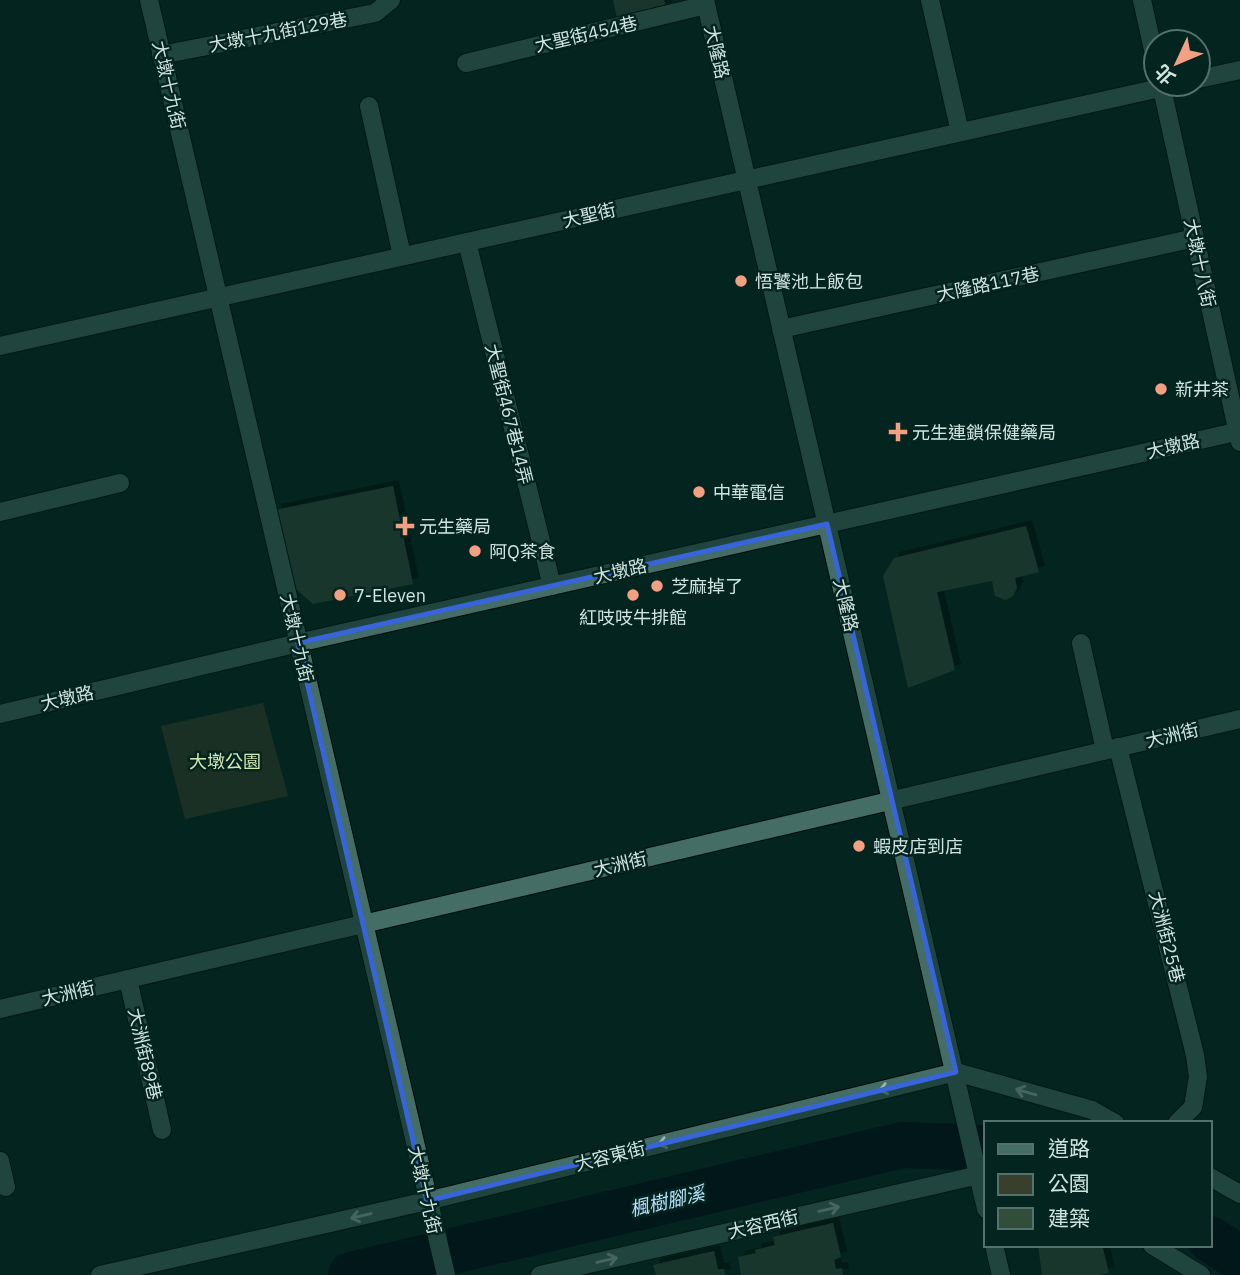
<svg xmlns="http://www.w3.org/2000/svg" width="1240" height="1275" font-family="'IBM Plex Sans','Noto Sans TC',sans-serif">
<style>
.green{fill:#383f2c}
.lines{fill:none;stroke-linecap:round;stroke-linejoin:round}
.river{stroke:#000713;stroke-width:46}
.building{fill:#324e3a;filter:url(#shadow)}
.minor-casing{stroke:#000b09;stroke-width:20}
.minor{stroke:#446d65;stroke-width:18}
.oneway{stroke:#97b4ae}
.marked{fill:none;stroke:#3864d9;stroke-width:5;stroke-linejoin:round}
.poi-dot{fill:#f39f82;stroke:#04241f;stroke-width:2.5}
.labels{text-anchor:middle;dominant-baseline:central;stroke-width:5;stroke-linejoin:round;paint-order:stroke}
.street-label{font-size:18px;fill:#cfe4df;stroke:#04241f}
.poi-label{font-size:18px;fill:#cfe4df;stroke:#04241f;text-anchor:start}
.park-label{font-size:18px;fill:#d3e7b3;stroke:#04241f}
.water-label{font-size:19px;font-style:italic;fill:#b7e1fc;stroke:#04241f}
</style>
<defs>
<filter id="shadow"><feDropShadow dx="6" dy="-6" stdDeviation="0" flood-color="#0009"/></filter>
</defs>
<rect width="100%" height="100%" fill="#04241f"/>
<path class="green" d="M263,703L288,796L185,819L161,726Z"/>
<g class="lines">
<g class="river">
<path d="M1210,1239L1240,1259"/>
<path d="M351,1275L903,1145L986,1148"/>
</g>
</g>
<g class="building">
<path d="M613,0H664L666,8L617,18Z"/>
<path d="M393,486L413,584L313,604L296,589L275,510Z"/>
<path d="M1026,526L1039,572L1015,578L1017,588L1013,596L1006,600L995,596L992,581L937,592L955,670L908,688L883,576L894,558Z"/>
<path d="M833,1223L841,1257L834,1260L836,1269L842,1268L843,1275H741L738,1257L756,1253L755,1250L775,1245L773,1237Z"/>
<path d="M1038,1245H1102L1109,1273L1100,1275H1042Z"/>
<path d="M714,1251L718,1269H724L725,1275H656L653,1265Z"/>
</g>
<g class="lines">
<defs>
<g id="minor">
<path d="M149,0L446,1275"/>
<path d="M705,0L986,1209"/>
<path d="M930,0L960,132"/>
<path d="M1142,0L1156,63"/>
<path d="M161,55L375,13L391,0"/>
<path d="M466,63L706,5"/>
<path d="M1198,79L1240,70"/>
<path d="M1161,84L1240,442"/>
<path d="M369,106L402,256"/>
<path d="M467,242L552,586"/>
<path d="M781,329L1195,238"/>
<path d="M0,346L1178,84"/>
<path d="M0,512L120,483"/>
<path d="M1081,643L1105,750"/>
<path d="M0,714L311,640L1240,431"/>
<path d="M1118,747L1195,1055L1198,1077L1193,1107L1177,1123"/>
<path d="M128,979L162,1130"/>
<path d="M0,1009L1240,719"/>
<path d="M0,1161L6,1187"/>
<path d="M1210,1177L1240,1194"/>
<path d="M994,1245L1001,1275"/>
<path d="M1152,1245L1201,1275"/>
<path d="M100,1275L427,1201L956,1072L1092,1110L1115,1123"/>
<path d="M540,1275L979,1175L986,1176"/>
</g>
</defs>
<use href="#minor" class="minor-casing"/>
<use href="#minor" class="minor"/>
</g>
<defs><path id="oneway-shaft" d="M-6 0H5M1.5-3L5.5 0L1.5 3" fill="none" stroke-width="1.6" stroke-linecap="round" stroke-linejoin="round" transform="scale(1.75)"/></defs>
<g class="oneway">
<use href="#oneway-shaft" transform="translate(889 1088) rotate(166)"/>
<use href="#oneway-shaft" transform="translate(1026 1092) rotate(-164)"/>
<use href="#oneway-shaft" transform="translate(668 1142) rotate(166)"/>
<use href="#oneway-shaft" transform="translate(829 1209) rotate(-13)"/>
<use href="#oneway-shaft" transform="translate(361 1216) rotate(167)"/>
<use href="#oneway-shaft" transform="translate(607 1260) rotate(-13)"/>
</g>
<path d="M0 0H1240V1275H0ZM827,524L956,1072L427,1201L298,643Z" fill="#04241f" fill-opacity=".55" fill-rule="evenodd"/>
<path class="marked" d="M827,524L956,1072L427,1201L298,643Z"/>
<g class="poi-dot">
<circle cx="741" cy="281" r="7"/>
<circle cx="1161" cy="389" r="7"/>
<path d="M894.5 421.5h7v7h7v7h-7v7h-7v-7h-7v-7h7z"/>
<circle cx="699" cy="492" r="7"/>
<path d="M401.5 515.5h7v7h7v7h-7v7h-7v-7h-7v-7h7z"/>
<circle cx="475" cy="551" r="7"/>
<circle cx="657" cy="586" r="7"/>
<circle cx="340" cy="595" r="7"/>
<circle cx="633" cy="595" r="7"/>
<circle cx="859" cy="846" r="7"/>
</g>
<g class="labels">
<g class="street-label">
<text transform="translate(278 32) rotate(-11)">大墩十九街129巷</text>
<text transform="translate(586 34) rotate(-13)">大聖街454巷</text>
<text transform="translate(717 52) rotate(77)">大隆路</text>
<text transform="translate(169 85) rotate(77)">大墩十九街</text>
<text transform="translate(589 215) rotate(-13)">大聖街</text>
<text transform="translate(1200 263) rotate(78)">大墩十八街</text>
<text transform="translate(988 284) rotate(-12)">大隆路117巷</text>
<text transform="translate(509 414) rotate(76)">大聖街467巷14弄</text>
<text transform="translate(1173 446) rotate(-13)">大墩路</text>
<text transform="translate(620 571) rotate(-13)">大墩路</text>
<text transform="translate(846 605) rotate(77)">大隆路</text>
<text transform="translate(297 638) rotate(77)">大墩十九街</text>
<text transform="translate(67 698) rotate(-13)">大墩路</text>
<text transform="translate(1172 735) rotate(-13)">大洲街</text>
<text transform="translate(620 864) rotate(-13)">大洲街</text>
<text transform="translate(1167 937) rotate(76)">大洲街25巷</text>
<text transform="translate(68 993) rotate(-13)">大洲街</text>
<text transform="translate(145 1054) rotate(77)">大洲街89巷</text>
<text transform="translate(610 1156) rotate(-14)">大容東街</text>
<text transform="translate(425 1190) rotate(77)">大墩十九街</text>
<text transform="translate(763 1224) rotate(-13)">大容西街</text>
</g>
<g class="poi-label">
<text x="755" y="281">悟饕池上飯包</text>
<text x="1175" y="389">新井茶</text>
<text x="912" y="432">元生連鎖保健藥局</text>
<text x="713" y="492">中華電信</text>
<text x="419" y="526">元生藥局</text>
<text x="489" y="551">阿Q茶食</text>
<text x="671" y="586">芝麻掉了</text>
<text x="354" y="595">7-Eleven</text>
<text x="633" y="617" text-anchor="middle">紅吱吱牛排館</text>
<text x="873" y="846">蝦皮店到店</text>
</g>
<g class="park-label">
<text x="225" y="761">大墩公園</text>
</g>
<g class="water-label">
<text transform="translate(667 1201) rotate(-13)">楓樹腳溪</text>
</g>
</g>
<rect x="984" y="1121" width="228" height="126" fill="#04241f" stroke="#55716c" stroke-width="2"/>
<rect x="998" y="1144" width="35" height="10" fill="#446d65" stroke="#55716c" stroke-width="2"/>
<text x="1048" y="1156" font-size="21" fill="#cfe4df">道路</text>
<rect x="998" y="1174" width="35" height="21" fill="#383f2c" stroke="#55716c" stroke-width="2"/>
<text x="1048" y="1191" font-size="21" fill="#cfe4df">公園</text>
<rect x="998" y="1208" width="35" height="21" fill="#324e3a" stroke="#55716c" stroke-width="2"/>
<text x="1048" y="1226" font-size="21" fill="#cfe4df">建築</text>
<g transform="translate(1177 63) rotate(226)"><circle r="33" fill="#04241f" stroke="#55716c" stroke-width="2"/>
<path d="M0-5L12 26L0 18L-12 26Z" fill="#f39f82"/>
<text y="-10" font-size="19" font-weight="bold" text-anchor="middle" fill="#cfe4df">北</text>
</g>
</svg>
